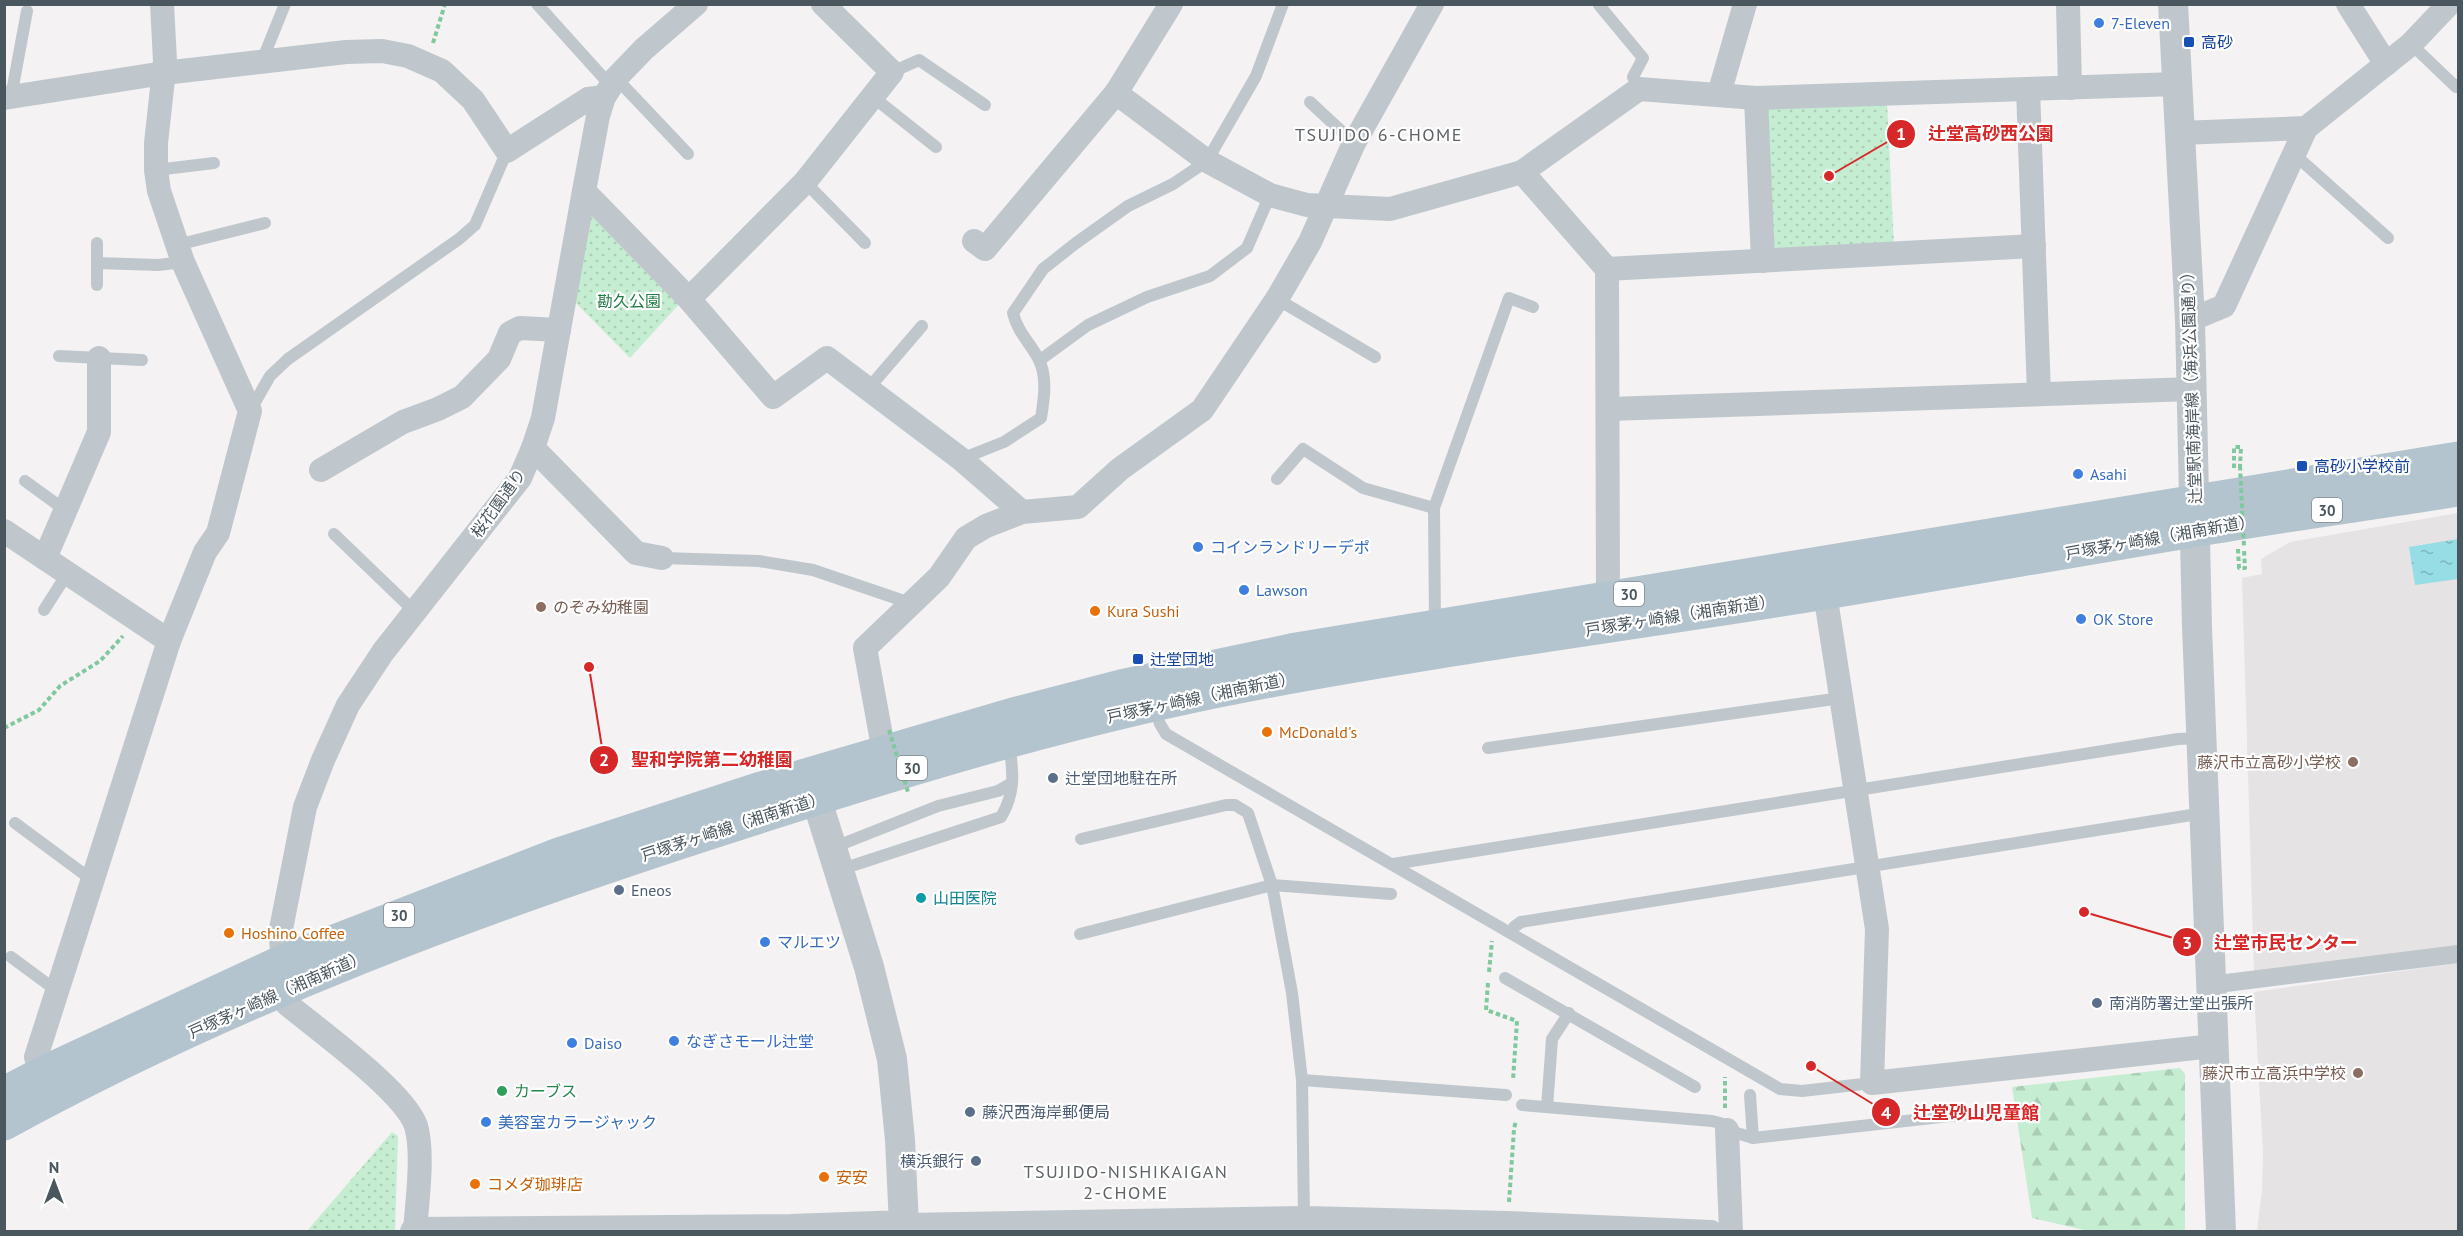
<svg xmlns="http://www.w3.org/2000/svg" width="2463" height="1236" font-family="'PT Sans','Noto Sans JP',sans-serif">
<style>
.education{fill:#e5e3e3}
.grass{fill:url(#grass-dots)}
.forest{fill:url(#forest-firs)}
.water{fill:url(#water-ripples)}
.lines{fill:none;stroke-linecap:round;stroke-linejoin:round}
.path{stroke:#80c89d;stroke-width:4;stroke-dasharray:4.5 3;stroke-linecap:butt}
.service{stroke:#bfc7cd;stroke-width:12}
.pedestrian{stroke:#bfc7cd;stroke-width:18}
.minor{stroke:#bfc7cd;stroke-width:24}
.tertiary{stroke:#bfc7cd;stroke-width:30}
.primary{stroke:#b4c4ce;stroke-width:33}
.path-bridge{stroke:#80c89d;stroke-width:4;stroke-dasharray:4.5 3;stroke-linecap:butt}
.shop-dot{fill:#3f7fe0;stroke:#fff;stroke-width:2}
.transit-dot{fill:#1a4fb4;stroke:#fff;stroke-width:2}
.education-dot{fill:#8d6e63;stroke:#fff;stroke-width:2}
.food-dot{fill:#e8710a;stroke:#fff;stroke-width:2}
.service-dot{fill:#5c6f8a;stroke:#fff;stroke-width:2}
.culture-dot{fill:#0f9aa8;stroke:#fff;stroke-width:2}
.leisure-dot{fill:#2e9e5b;stroke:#fff;stroke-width:2}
.labels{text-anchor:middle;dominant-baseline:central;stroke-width:4.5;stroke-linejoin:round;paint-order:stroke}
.shield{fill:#fff;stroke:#81898e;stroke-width:1.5}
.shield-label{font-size:15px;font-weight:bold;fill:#4b575e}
.shop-label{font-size:16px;fill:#366cbe;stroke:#fff;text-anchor:start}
.transit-label{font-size:16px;fill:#164399;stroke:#fff;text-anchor:start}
.park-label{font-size:16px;fill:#207b45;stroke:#fff}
.street-label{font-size:16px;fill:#4b575e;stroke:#fff}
.education-label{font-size:16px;fill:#785e54;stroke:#fff;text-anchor:end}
.food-label{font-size:16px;fill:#c56008;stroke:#fff;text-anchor:start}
.service-label{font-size:16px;fill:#4e5e75;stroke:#fff;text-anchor:start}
.culture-label{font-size:16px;fill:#0d838f;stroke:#fff;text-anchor:start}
.leisure-label{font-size:16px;fill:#27864d;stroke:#fff;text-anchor:start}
.neighbourhood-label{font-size:18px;letter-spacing:1.5px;fill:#5f6366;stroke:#fff}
.leader{fill:none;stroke:#d62828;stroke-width:2}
.callout-dot{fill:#d62828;stroke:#fff;stroke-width:2}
.mark-label{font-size:18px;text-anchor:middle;font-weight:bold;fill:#fff}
.callout-label{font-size:18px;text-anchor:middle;font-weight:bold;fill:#d62828;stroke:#fff;stroke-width:4.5;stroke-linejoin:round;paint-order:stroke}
</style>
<defs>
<pattern id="grass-dots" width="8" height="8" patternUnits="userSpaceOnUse" patternTransform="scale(1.5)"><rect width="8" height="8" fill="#c5edd1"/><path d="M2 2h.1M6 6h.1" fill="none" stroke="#abcdb6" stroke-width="1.8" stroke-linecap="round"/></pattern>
<pattern id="forest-firs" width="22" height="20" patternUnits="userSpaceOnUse" patternTransform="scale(1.5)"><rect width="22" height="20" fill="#c5edd1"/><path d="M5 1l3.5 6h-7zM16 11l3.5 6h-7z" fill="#abcdb6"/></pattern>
<pattern id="water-ripples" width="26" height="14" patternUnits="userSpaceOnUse" patternTransform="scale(1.5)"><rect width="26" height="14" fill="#96dde6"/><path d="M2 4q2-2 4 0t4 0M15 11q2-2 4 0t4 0" fill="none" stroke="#7cb6be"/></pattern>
</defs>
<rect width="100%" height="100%" fill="#f4f2f2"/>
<g class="education">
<path d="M2458,513V946L2254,971L2242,578L2262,574L2261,559L2290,542Z"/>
<path d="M2458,963V1231H2257L2262,1191L2263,1153L2254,992Z"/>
</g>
<g class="grass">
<path d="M1887,102L1894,247L1770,253L1764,105Z"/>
<path d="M587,206L682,301L630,358L572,299Z"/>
<path d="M392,1132L398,1136L395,1231H307Z"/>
</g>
<path class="forest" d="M2180,1068L2185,1074V1231H2089L2032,1218L2012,1087Z"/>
<path class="water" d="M2458,539V579L2415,585L2409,547Z"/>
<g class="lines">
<g class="path">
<path d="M433,43L445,4"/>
<path d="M2234,468V447H2241L2240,466"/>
<path d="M2238,549L2239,568H2245L2244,550"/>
<path d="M4,728L39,710L60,686L100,661L123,636"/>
<path d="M1489,972L1492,941"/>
<path d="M1488,983L1486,1010L1517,1021L1513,1080"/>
<path d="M1725,1108V1077"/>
<path d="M1509,1202L1514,1129L1516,1120"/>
</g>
<g class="service">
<path d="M537,4L610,85"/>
<path d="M1599,5L1643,58L1633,77L1639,89"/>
<path d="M2411,44L2456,87L2458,85"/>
<path d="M262,61L285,4"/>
<path d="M892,72L919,60L985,105"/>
<path d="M616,78L688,154"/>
<path d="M11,97L27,11"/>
<path d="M873,97L936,147"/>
<path d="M1310,102L1354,143"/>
<path d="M2294,154L2388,238"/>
<path d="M156,170L214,163"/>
<path d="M805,182L865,243"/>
<path d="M97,243V285"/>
<path d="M177,245L265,223"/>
<path d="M97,263L158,265L183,262"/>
<path d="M1277,299L1375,357"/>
<path d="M59,356L142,360"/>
<path d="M1040,360L1088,325L1147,297L1210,276L1247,248L1270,195"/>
<path d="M868,389L922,326"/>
<path d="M250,411L270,376L288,359L459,239L475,225L507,151"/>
<path d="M961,459L1004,442L1041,418C1044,399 1048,376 1038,358C1030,343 1017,331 1013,313L1043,269L1076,243L1128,206L1173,184L1207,161L1256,76L1283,4"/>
<path d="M1277,479L1303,449L1363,488L1434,508"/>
<path d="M25,481L65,510"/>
<path d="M334,534L415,612"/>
<path d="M662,558L759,561L813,570L913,604"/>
<path d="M44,610L67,574"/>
<path d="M1435,624L1434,508L1509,298L1533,307"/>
<path d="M1155,706L1160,724L1166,734L1780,1089L1802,1091L1872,1083"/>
<path d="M1488,748L1841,698"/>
<path d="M15,823L92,880"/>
<path d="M1081,839L1226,805H1235L1248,813L1272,885L1292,993L1302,1080L1304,1218"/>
<path d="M832,848L938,806L998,791L1012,783"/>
<path d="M1393,864L2178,739L2200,738"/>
<path d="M839,870L1001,817C1016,793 1013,769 1009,742"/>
<path d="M1514,927L1521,922L2204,813"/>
<path d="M1080,934L1272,885L1391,894"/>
<path d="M11,957L57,991"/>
<path d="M1505,978L1695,1087"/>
<path d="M1302,1080L1506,1095"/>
<path d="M1750,1095L1753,1138"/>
<path d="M1522,1105L1712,1121L1720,1123L1727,1130L1753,1138L1995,1111"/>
<path d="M1547,1107L1552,1039L1569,1013"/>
</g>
<path class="pedestrian" d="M2210,985L2458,954"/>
<g class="minor">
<path d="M2068,4L2070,88"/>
<path d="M2348,4L2386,64"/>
<path d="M2028,89L2039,394"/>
<path d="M1116,93L1207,161L1270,195L1307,205L1390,209L1522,172L1639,89L1756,98L2177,84"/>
<path d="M1719,94L1745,4"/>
<path d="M4,98L164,73L346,52L382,51L408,56L442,71L473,100L507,151L588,99L604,97"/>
<path d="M1756,98L1763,261"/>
<path d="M2180,133L2306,128L2411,44L2449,4"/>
<path d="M1522,172L1607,269L1608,597"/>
<path d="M584,191L689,299L773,397L827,358L961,459L1022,512"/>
<path d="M974,241L985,249L1116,93L1171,4"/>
<path d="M1607,269L2034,246"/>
<path d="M689,299L805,182L892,72L823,4"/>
<path d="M2190,320L2224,306L2306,128"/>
<path d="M1609,409L2192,389"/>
<path d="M533,448L636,553L662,558"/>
<path d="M321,470L403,422L438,409L462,397L499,359L510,333L520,328L559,330"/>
<path d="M4,531L169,641"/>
<path d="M45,558L99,432V358"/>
<path d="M1825,593L1877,929L1872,1083L2213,1046"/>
<path d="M884,752L865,648L939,577L966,538L986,526L1022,512L1078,507L1120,469L1202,410L1277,299L1310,242L1354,143L1432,4"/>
<path d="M42,1073L36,1057L169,641L205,552L218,533L250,411L183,262L159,191L156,170V143L165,61L162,4"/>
<path d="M1727,1130L1731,1232"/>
<path d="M904,1225L1304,1218L1507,1223L1711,1232"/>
<path d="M415,1231C417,1202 424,1153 416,1126C405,1092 317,1029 287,1004C288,978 280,955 281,929L305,807L323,760L348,705L383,652L520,478L533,448L543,418L584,191L598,116L604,97L616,78L644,49L696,4"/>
</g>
<g class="tertiary">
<path d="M2173,4L2190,320L2197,627L2221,1232"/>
<path d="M415,1232L791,1229L904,1225L900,1140L892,1059L869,967L809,775"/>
</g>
<g class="primary">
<path d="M4,1093L42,1073L283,961L559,854L761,788L1013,714L1121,686L1296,649L2458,458"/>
<path d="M4,1124C238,996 485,905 738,824C905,770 1072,719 1244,686C1437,649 1633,624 1826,593C1949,573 2070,551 2193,531C2281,516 2370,504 2458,490"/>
</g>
<g class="path-bridge">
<path d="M2240,466L2244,546"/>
<path d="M889,730L908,792"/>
</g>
</g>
<g class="shop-dot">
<circle cx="2099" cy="23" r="6"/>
<circle cx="2078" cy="474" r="6"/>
<circle cx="1198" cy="547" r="6"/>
<circle cx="1244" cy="590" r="6"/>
<circle cx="2081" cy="619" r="6"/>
<circle cx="765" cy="942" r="6"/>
<circle cx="674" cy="1041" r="6"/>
<circle cx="572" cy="1043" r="6"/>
<circle cx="486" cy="1122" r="6"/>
</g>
<g class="transit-dot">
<rect x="2183" y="36" width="12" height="12" rx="3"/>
<rect x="2296" y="460" width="12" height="12" rx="3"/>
<rect x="1132" y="653" width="12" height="12" rx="3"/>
</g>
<g class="education-dot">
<circle cx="541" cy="607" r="6"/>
<circle cx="2353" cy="762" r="6"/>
<circle cx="2358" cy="1073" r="6"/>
</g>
<g class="food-dot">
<circle cx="1095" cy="611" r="6"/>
<circle cx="1267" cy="732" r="6"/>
<circle cx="229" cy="933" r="6"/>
<circle cx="824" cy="1177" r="6"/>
<circle cx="475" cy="1184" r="6"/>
</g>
<g class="service-dot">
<circle cx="1053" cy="778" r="6"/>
<circle cx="619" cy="890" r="6"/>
<circle cx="2097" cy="1003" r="6"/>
<circle cx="970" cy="1112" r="6"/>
<circle cx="976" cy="1161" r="6"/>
</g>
<circle class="culture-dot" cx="921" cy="898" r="6"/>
<circle class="leisure-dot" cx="502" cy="1091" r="6"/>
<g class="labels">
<g class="shield">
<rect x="2312" y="498" width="30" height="24" rx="4.5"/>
<rect x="1614" y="582" width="30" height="24" rx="4.5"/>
<rect x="897" y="756" width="30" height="24" rx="4.5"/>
<rect x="384" y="903" width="30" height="24" rx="4.5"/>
</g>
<g class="shield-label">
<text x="2327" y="510">30</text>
<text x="1629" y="594">30</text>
<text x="912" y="768">30</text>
<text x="399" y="915">30</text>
</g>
<g class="shop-label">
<text x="2111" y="23">7-Eleven</text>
<text x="2090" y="474">Asahi</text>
<text x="1210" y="547">コインランドリーデポ</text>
<text x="1256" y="590">Lawson</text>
<text x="2093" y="619">OK Store</text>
<text x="777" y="942">マルエツ</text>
<text x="686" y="1041">なぎさモール辻堂</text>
<text x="584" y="1043">Daiso</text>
<text x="498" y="1122">美容室カラージャック</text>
</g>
<g class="transit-label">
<text x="2201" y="42">高砂</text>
<text x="2314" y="466">高砂小学校前</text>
<text x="1150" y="659">辻堂団地</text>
</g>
<g class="park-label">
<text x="629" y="301">勘久公園</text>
</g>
<g class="street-label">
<text transform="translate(2191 384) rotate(-92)">辻堂駅南海岸線（海浜公園通り）</text>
<text transform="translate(498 503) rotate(-54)">桜花園通り</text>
<text transform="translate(2160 537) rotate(-10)">戸塚茅ヶ崎線（湘南新道）</text>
<text transform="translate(1680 615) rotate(-9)">戸塚茅ヶ崎線（湘南新道）</text>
<text transform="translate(1201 697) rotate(-12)">戸塚茅ヶ崎線（湘南新道）</text>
<text transform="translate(733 826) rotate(-18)">戸塚茅ヶ崎線（湘南新道）</text>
<text transform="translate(277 994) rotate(-24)">戸塚茅ヶ崎線（湘南新道）</text>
</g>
<g class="education-label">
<text x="553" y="607" text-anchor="start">のぞみ幼稚園</text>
<text x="2341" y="762">藤沢市立高砂小学校</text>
<text x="2346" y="1073">藤沢市立高浜中学校</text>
</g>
<g class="food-label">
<text x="1107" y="611">Kura Sushi</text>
<text x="1279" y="732">McDonald's</text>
<text x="241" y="933">Hoshino Coffee</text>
<text x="836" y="1177">安安</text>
<text x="487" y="1184">コメダ珈琲店</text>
</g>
<g class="service-label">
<text x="1065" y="778">辻堂団地駐在所</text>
<text x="631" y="890">Eneos</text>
<text x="2109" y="1003">南消防署辻堂出張所</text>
<text x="982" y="1112">藤沢西海岸郵便局</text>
<text x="964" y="1161" text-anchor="end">横浜銀行</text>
</g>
<g class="culture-label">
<text x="933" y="898">山田医院</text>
</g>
<g class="leisure-label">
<text x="514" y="1091">カーブス</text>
</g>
<g class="neighbourhood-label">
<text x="1379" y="134">TSUJIDO 6-CHOME</text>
<text x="1126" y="1171">TSUJIDO-NISHIKAIGAN<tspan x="1126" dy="21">2-CHOME</tspan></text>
</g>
</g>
<path class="leader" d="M1829 176L1901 134M589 667L604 760M2084 912L2187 942M1811 1066L1886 1112"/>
<g class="callout-dot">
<circle cx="1829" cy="176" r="6"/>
<circle cx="589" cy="667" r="6"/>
<circle cx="2084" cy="912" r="6"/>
<circle cx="1811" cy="1066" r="6"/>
<circle cx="1901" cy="134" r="15"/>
<circle cx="604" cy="760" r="15"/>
<circle cx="2187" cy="942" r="15"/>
<circle cx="1886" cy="1112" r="15"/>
</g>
<g class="mark-label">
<text x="1901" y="140">1</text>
<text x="604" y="766">2</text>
<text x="2187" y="949">3</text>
<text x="1886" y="1119">4</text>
</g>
<g class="callout-label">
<text x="1991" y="140">辻堂高砂西公園</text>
<text x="712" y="766">聖和学院第二幼稚園</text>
<text x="2286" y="949">辻堂市民センター</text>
<text x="1976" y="1119">辻堂砂山児童館</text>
</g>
<rect width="2463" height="1236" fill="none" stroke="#4b575e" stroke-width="12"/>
<g transform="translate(54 1182)" stroke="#ffffff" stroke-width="4.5" paint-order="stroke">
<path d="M0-4.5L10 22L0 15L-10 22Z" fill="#4b575e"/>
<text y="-9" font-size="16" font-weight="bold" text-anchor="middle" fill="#4b575e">N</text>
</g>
</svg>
